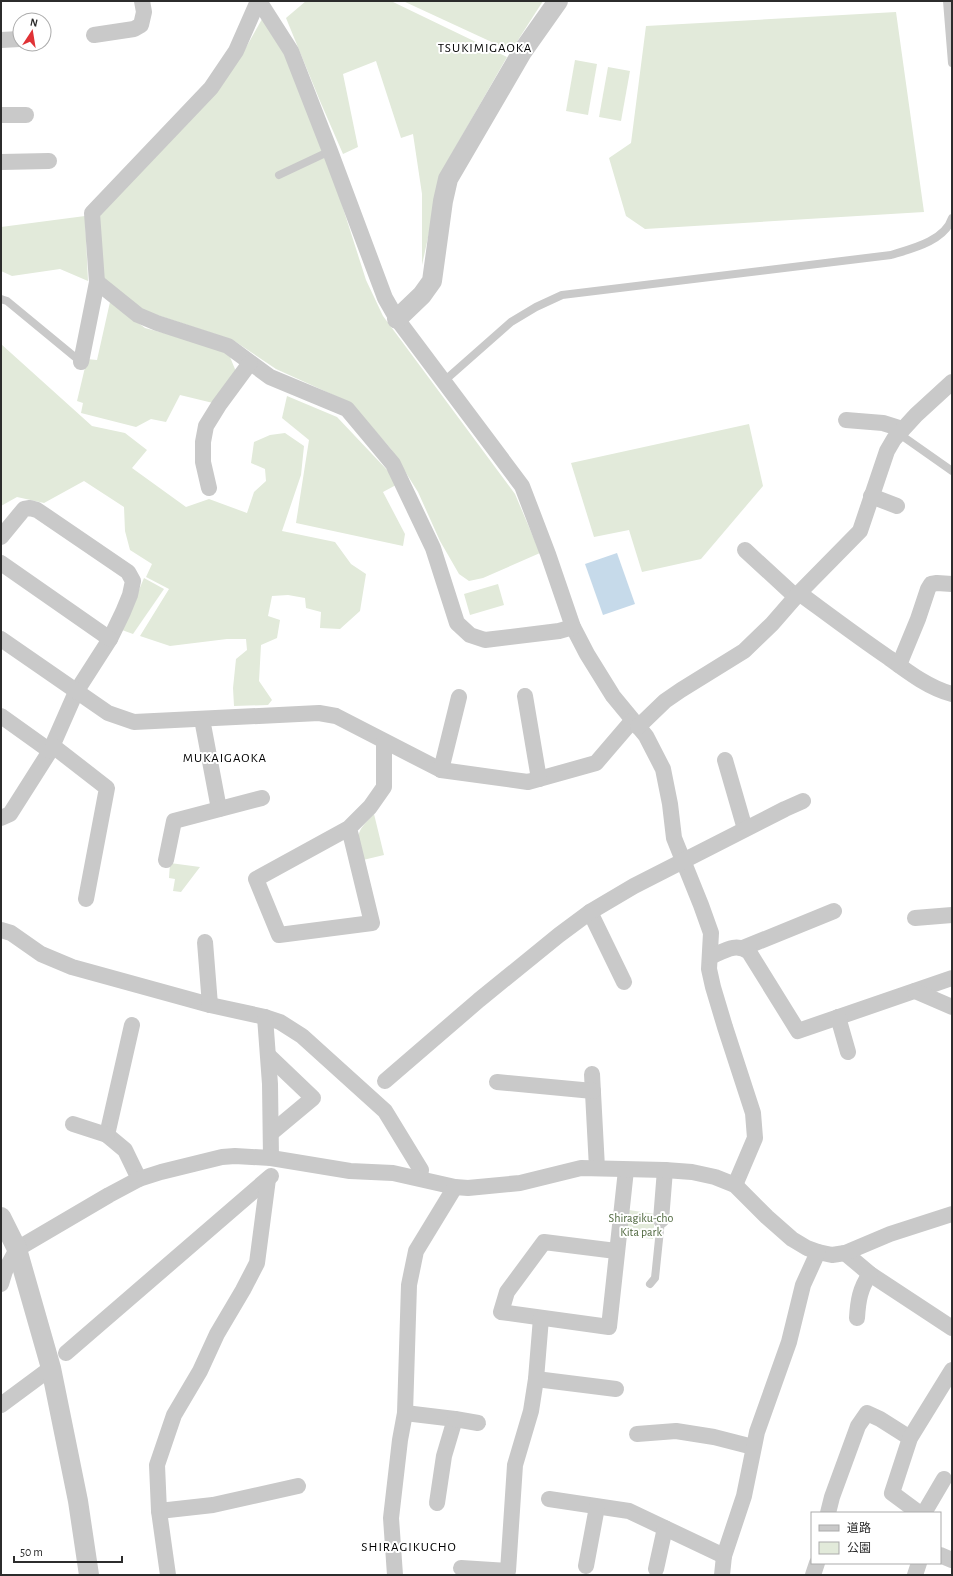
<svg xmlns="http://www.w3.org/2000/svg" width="953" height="1576" font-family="'Alegreya Sans','Noto Sans JP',sans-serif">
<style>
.green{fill:#e2eada}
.water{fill:#c6daea}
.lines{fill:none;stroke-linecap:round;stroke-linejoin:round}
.service{stroke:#c9c9c9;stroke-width:8}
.minor{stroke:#c9c9c9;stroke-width:16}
.tertiary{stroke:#c9c9c9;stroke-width:20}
.labels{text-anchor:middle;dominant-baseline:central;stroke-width:4;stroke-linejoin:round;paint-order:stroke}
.park-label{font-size:12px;fill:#4d663c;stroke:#fff}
.neighbourhood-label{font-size:13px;letter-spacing:1px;fill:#000;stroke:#fff}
</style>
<rect width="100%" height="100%" fill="#fff"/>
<g class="green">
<path d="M306,1H391L507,57L447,162L436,201L422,265V194L413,134L401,138L376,61L343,74L358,147L343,154L320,101L286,18Z"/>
<path d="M403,1H543L511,51Z"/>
<path d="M896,12L924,212L645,229L626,216L609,158L631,143L646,26Z"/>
<path d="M262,19L286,57L328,161L366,280L383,316L515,494L540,553L483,578L469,581L459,574L440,541L418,492L391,449L351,403L276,369L233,340L145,311L99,277L96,214L240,58Z"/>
<path d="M575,60L597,64L588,115L566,111Z"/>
<path d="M608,67L630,71L621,121L599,117Z"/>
<path d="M85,216L88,281L60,269L12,276L1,271V227Z"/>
<path d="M110,302L145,328L223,349L230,357L237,374L213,403L180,395L166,422L151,419L136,427L81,413L83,403L77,401L87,359L97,360Z"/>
<path d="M1,344L92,426L125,433L147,450L132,468L186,507L209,499L247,513L254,492L266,481L265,469L251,463L254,442L270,435L285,433L304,446L301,475L282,531L335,542L351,564L366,574L360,611L340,629L320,628L321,612L306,608L305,598L288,595L272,596L268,616L280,620L277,638L261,645L259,681L272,700L268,705L234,706L233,688L236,659L247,650L246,639H227L170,646L140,636L169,589L146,577L152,564L130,550L125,531L124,507L84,481L44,503L17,497L1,506Z"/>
<path d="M287,396L337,417L389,472L396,485L383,492L405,534L403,546L296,523L309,440L282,418Z"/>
<path d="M749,424L763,486L701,559L642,572L629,530L594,537L571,463Z"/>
<path d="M144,578L164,589L133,634L122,630Z"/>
<path d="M498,584L504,605L470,615L464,594Z"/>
<path d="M374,814L384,855L363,860C356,835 355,833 374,814Z"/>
<path d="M170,863L200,867L181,892L173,891L175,879L169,878Z"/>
<path d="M629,1210L655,1214L653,1239L627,1236Z"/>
</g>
<path class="water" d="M617,553L635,604L603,615L585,564Z"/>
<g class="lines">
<g class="service">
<path d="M947,1L952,63"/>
<path d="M279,175L330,151"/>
<path d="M1,299L7,301L81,362"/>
<path d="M443,382L511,322L536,307L562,295L891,255C911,249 945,241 952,218"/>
<path d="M898,433L952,471"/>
<path d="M650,1284L655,1278L661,1220"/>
</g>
<g class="minor">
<path d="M259,1L291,51L330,151L385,298L397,319L522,486L548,554L573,627L587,654L613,696L646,736L663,769L670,804L674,838L701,905L711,933L709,969L713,987L725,1027L753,1113L755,1138L735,1185"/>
<path d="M94,35L134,29L141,25L144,12L142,1"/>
<path d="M1,40L20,39"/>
<path d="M1,115H26"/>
<path d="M1,162L49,161"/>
<path d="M97,282L138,315L157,323L228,346L270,377L347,409L393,464L433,548L457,623L470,635L485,640L559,631L573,627"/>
<path d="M81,362L97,282L92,213L211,88L236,51L258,1"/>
<path d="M846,420L883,423L902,429"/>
<path d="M209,488L203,462V442L206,426L219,405L250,363"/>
<path d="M871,496L897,506"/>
<path d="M1,537L24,509L30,508L37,510L128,572L133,581L130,595L123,612L110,639L76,692L50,751L10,814L1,818"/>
<path d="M745,550L796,597"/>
<path d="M1,563L110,639"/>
<path d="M799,593C829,615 858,637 889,658C908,672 929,688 952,694"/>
<path d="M1,639L108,713L134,722L319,713L336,716L441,770L528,782L596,763L632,721"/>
<path d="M899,665L918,619L928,589L931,584L937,583L952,584"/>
<path d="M525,696L539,779"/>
<path d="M1,716L50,751"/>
<path d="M202,719L219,809"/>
<path d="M638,727L665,701L681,690L744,651L772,624L799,593L860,531L887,451L894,439L916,415L952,382"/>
<path d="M53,746L107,788L86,899"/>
<path d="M725,760L745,829"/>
<path d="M441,770L459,697"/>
<path d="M349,828L372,923L279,935L256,879L349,828L370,807L384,787V742"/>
<path d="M166,860L174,821L262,798"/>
<path d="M590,912L624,982"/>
<path d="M915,918L952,915"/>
<path d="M1,930L11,933L41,954L72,967L210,1005L265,1017L280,1022L302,1036L385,1111L421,1170L419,1178"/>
<path d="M205,942L210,1005"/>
<path d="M743,948L834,911"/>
<path d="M710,957C724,951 736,942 749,952L798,1031L952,978"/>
<path d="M915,991L952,1007"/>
<path d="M265,1017L270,1084L271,1158"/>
<path d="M838,1017L848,1052"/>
<path d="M132,1025L107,1135L125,1150L139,1179"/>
<path d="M269,1056L313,1098L271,1133"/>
<path d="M592,1074L597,1168"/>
<path d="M385,1081L479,1000L559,935L590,912L634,886L785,809L803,801"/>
<path d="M497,1082L593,1091"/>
<path d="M73,1124L107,1135"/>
<path d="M661,1220L665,1170"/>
<path d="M616,1251L544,1242L507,1292L501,1312L609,1327L626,1170"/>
<path d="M845,1253L870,1274L952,1328"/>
<path d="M1,1284L5,1271L17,1249L109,1195L139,1179L161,1172L222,1157L235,1156L271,1158L350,1171L393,1173L455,1187L468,1188L520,1183L581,1168L665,1170L692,1172L715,1177L735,1185L767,1217L792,1239L807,1248L818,1252L832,1255L845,1253L890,1234L952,1214"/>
<path d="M857,1318C858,1301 860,1288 870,1274"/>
<path d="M66,1353L271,1176"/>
<path d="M536,1379L616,1389"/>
<path d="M1,1405L51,1368"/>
<path d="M405,1413L455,1419L444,1456L437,1503"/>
<path d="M455,1419L478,1423"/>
<path d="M637,1434L676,1431L714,1437L753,1447"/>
<path d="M549,1499L629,1511L724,1556"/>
<path d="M159,1511L213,1505L298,1486"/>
<path d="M828,1513L832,1497L858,1426L867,1413L880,1419L910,1438"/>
<path d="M919,1513L892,1493L910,1438L952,1370"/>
<path d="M924,1513L944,1479"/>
<path d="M940,1555L952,1560"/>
<path d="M586,1566L597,1507"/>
<path d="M461,1568L508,1571L515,1465L531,1411L536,1379L541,1318"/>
<path d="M656,1569L665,1528"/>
<path d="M168,1575L159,1511L157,1465L174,1415L200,1371L217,1334L243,1290L257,1263L268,1179"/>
<path d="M395,1575L391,1518L400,1440L405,1413L409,1285L416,1251L455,1187"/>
<path d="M722,1575L724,1556L744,1496L757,1432L789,1342L803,1285L818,1252"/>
<path d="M813,1575L817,1563"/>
<path d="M915,1575L919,1563"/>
</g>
<g class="tertiary">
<path d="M397,319L422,295L432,281L443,201L448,179L522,52L558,1"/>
<path d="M1,1217L17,1249L51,1368L78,1501L89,1575"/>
</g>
</g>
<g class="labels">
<g class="park-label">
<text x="641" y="1218">Shiragiku-cho<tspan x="641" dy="14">Kita park</tspan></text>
</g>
<g class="neighbourhood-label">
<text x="485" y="48">TSUKIMIGAOKA</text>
<text x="225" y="758">MUKAIGAOKA</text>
<text x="409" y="1547">SHIRAGIKUCHO</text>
</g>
</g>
<rect width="953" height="1576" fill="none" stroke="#2c2c2c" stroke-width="4"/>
<rect x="811" y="1512" width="130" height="52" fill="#ffffff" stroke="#ababab"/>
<rect x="819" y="1525" width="20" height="6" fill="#c9c9c9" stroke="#ababab"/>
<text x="847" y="1532" font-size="12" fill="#2c2c2c">道路</text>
<rect x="819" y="1542" width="20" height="12" fill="#e2eada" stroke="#ababab"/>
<text x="847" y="1552" font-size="12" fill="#2c2c2c">公園</text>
<g transform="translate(32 32) rotate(12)"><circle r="19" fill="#ffffff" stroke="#ababab"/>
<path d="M0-3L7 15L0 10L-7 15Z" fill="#e03236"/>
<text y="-6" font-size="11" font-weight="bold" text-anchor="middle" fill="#2c2c2c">N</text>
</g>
<path d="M14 1556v6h108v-6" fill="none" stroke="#2c2c2c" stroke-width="2"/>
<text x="20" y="1556" font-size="12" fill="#2c2c2c" stroke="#ffffff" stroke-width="3" paint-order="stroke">50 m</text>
</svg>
